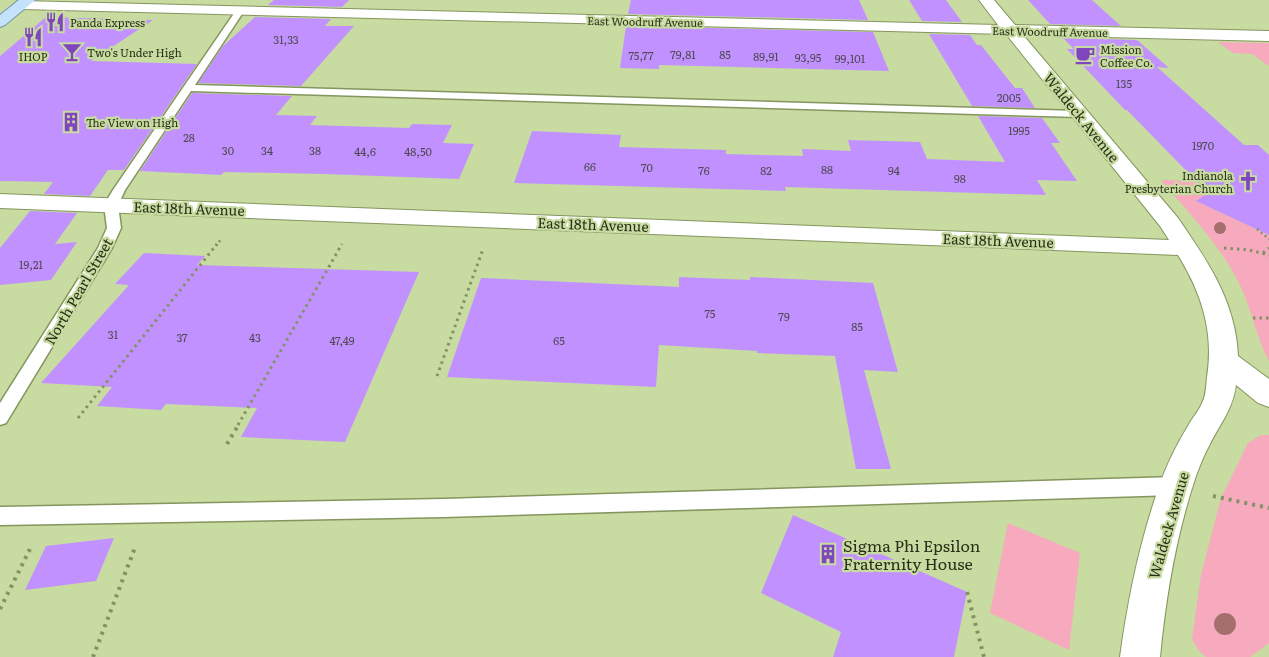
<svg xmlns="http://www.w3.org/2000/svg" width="1269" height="657" font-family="Literata,serif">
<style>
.green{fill:#f7a9bd}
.building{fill:#c192ff}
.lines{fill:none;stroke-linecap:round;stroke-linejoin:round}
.service-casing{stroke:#84955e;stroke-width:3}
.minor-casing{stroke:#84955e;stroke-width:2}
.primary-casing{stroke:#7497a9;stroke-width:2}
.path-far2{stroke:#849166;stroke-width:2.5;stroke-dasharray:2 3;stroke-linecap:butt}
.path-far1{stroke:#849166;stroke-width:3;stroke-dasharray:2.5 4;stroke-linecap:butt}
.path{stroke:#849166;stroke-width:4;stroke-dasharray:3 5;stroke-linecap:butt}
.service{fill:#fff;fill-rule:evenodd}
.minor{fill:#fff;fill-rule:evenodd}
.primary{fill:#c4e2fa;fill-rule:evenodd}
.tree{fill:#a56f6e}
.labels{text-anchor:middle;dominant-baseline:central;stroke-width:4.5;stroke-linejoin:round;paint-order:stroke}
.far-street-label{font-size:11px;fill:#293019;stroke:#c8dba1}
.far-poi-label{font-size:11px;fill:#293019;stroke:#c8dba1;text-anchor:start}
.number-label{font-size:11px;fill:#4f4852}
.street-label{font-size:14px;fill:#293019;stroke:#c8dba1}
.near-poi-label{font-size:16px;fill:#293019;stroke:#c8dba1;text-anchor:start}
</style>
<rect width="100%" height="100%" fill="#c8dba1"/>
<g class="green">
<path d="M1218,42L1269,43V66L1252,54L1233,53Z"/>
<path d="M1161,180L1194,181L1207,194L1196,201L1269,235V361C1256,337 1252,310 1240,285C1221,246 1189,213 1161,180Z"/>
<path d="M1261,435H1269V643L1250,657H1206L1199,651L1192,639L1201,575L1221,498L1248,443Z"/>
<path d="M1008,523L1080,553L1069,650L990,613Z"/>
</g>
<g class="building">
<path d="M274,0H349L342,7L268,5Z"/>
<path d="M631,0H859L868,20L628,14Z"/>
<path d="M909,0H946L962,22L922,21Z"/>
<path d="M1028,0H1092L1121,26L1050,24Z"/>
<path d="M46,17L153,20L91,61L197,64L124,170H108L90,196L44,194L53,182L0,181V56Z"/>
<path d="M255,17L331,19L325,26H354L301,86L198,83L223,46Z"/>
<path d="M626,26L873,32L889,71L659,65V69L620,68Z"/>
<path d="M929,34L970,35L977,45H981L1015,88H1022L1035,108L972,106Z"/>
<path d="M1063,38L1137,40L1169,68L1157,67L1244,145H1258L1269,155V235L1196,201L1208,193L1127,110H1125L1067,49H1074Z"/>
<path d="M192,93L292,96L276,115L317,116L310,125L409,128L412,124L452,125L443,143L474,144L459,179L324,174L224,172L221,175L140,171Z"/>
<path d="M978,116L1042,118L1060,143H1051L1077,181L1037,180L1046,195L785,187L786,191L514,183L532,131L621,135L619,147L726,150V154L803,156L802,149L851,151L848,140L920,142L927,159L1005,162Z"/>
<path d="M30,211L77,213L55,244L77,242L51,280L0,285V248Z"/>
<path d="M144,253L205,256L197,265L419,272L345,442L241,437L257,408L166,404L161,410L97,406L112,387L41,383L129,285L115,284Z"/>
<path d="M679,277L750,280V277L873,283L898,372L864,370L891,469H856L835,356L757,353V351L659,345L656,387L447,377L481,278L679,287Z"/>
<path d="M793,515L967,592L954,657H833L841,632L761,593Z"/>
<path d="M114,538L96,581L25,590L46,546Z"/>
</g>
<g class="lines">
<defs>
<g id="service">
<path d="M240,8L244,11L195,85L1079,111L1085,114L1079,117L191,91L125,190L118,205L121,228L112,248L6,423L0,425V403L98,248L107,228L104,205L113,190L237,9Z"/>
<path d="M1176,477L1183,480L1186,486L1183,492L1176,495L444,517L0,525V507L444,499Z"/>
</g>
<path id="minor" d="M979,0H994L1015,25L1269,31V41L1023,35L1178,218C1207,260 1236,302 1238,356L1269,379V407L1258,403L1236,385C1233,409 1220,424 1210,444C1204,455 1200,465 1196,476C1176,535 1166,596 1160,657H1120C1128,598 1140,540 1160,484C1167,464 1177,444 1188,426C1192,418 1199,411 1202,403C1206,396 1206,386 1207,377C1214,332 1202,294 1178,255L0,208V194L1169,240L1160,226L1006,34L21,9L16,8L14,5L16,2L21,1L998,25Z"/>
<path id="primary" d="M19,0H35L5,25L0,27V15Z"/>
</defs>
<use href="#service" class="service-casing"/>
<use href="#minor" class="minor-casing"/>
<use href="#primary" class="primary-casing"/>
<g class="path-far2">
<path d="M1257,229L1269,239"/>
<path d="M216,246L221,239"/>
</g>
<g class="path-far1">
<path d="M1224,248L1249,250L1269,255"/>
<path d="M1263,253L1269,248"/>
<path d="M1253,318H1269"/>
<path d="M437,376L483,249"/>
<path d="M78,418L217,244"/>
<path d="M238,425L342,244"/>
</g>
<g class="path">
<path d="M227,444L239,424"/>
<path d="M1213,496L1269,508"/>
<path d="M967,592L984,657"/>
<path d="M0,609L31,547"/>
<path d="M93,657L136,545"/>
</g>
<use href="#service" class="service"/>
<use href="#minor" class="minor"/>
<use href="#primary" class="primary"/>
</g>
<g class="tree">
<circle cx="1220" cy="228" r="6"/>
<circle cx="1225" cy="624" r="11"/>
</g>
<defs>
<symbol id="restaurant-bare" viewBox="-9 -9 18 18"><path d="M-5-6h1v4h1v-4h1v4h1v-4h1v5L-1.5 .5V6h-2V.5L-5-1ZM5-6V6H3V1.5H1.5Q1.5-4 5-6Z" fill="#8046bd" stroke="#c8dba1" stroke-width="2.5" paint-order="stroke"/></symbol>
<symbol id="bar-bare" viewBox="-9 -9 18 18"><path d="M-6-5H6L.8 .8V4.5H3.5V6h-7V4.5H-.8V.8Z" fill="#8046bd" stroke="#c8dba1" stroke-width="2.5" paint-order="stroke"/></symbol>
<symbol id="cafe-bare" viewBox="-9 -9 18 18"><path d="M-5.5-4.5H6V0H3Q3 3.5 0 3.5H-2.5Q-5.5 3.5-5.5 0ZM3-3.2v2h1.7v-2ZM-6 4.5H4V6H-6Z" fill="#8046bd" stroke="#c8dba1" stroke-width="2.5" paint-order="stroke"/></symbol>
<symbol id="building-bare" viewBox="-9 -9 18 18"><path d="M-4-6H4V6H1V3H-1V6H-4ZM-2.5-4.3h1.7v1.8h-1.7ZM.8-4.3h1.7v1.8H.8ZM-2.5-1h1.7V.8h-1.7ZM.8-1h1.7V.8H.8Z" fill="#8046bd" stroke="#c8dba1" stroke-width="2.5" paint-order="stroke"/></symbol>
<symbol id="church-bare" viewBox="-9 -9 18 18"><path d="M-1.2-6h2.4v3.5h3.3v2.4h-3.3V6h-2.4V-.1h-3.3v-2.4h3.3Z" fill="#8046bd" stroke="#c8dba1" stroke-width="2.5" paint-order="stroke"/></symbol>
</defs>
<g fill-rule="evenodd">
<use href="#restaurant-bare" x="41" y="8" width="28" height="28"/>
<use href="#restaurant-bare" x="19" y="23" width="28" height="28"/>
<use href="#bar-bare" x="58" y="38" width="28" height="28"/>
<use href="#cafe-bare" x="1071" y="41" width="28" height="28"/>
<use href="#building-bare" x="57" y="108" width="28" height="28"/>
<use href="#church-bare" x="1234" y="167" width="28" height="28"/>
<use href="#building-bare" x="814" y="540" width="28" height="28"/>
</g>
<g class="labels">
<g class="far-street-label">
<text transform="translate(645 21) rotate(1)">East Woodruff Avenue</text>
<text transform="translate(1050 31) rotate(1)">East Woodruff Avenue</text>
</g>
<g class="far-poi-label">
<text x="70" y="22">Panda Express</text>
<text x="1100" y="49">Mission<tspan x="1100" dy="13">Coffee Co.</tspan></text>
<text x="87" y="52">Two's Under High</text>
<text x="33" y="56" text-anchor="middle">IHOP</text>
<text x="86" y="122">The View on High</text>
<text x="1233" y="175" text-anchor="end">Indianola<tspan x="1233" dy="13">Presbyterian Church</tspan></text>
</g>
<g class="number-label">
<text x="286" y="39">31,33</text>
<text x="683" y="54">79,81</text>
<text x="725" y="54">85</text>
<text x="641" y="55">75,77</text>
<text x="766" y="56">89,91</text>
<text x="808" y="57">93,95</text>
<text x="850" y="58">99,101</text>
<text x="1124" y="83">135</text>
<text x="1009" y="97">2005</text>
<text x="1019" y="130">1995</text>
<text x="189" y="137">28</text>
<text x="1203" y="145">1970</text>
<text x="228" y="150">30</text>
<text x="267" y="150">34</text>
<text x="315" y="150">38</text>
<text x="365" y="151">44,6</text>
<text x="418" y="151">48,50</text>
<text x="590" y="166">66</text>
<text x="647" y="167">70</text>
<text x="827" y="169">88</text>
<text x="704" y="170">76</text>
<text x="766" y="170">82</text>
<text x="894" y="170">94</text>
<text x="960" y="178">98</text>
<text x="31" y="264">19,21</text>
<text x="710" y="313">75</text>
<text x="784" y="316">79</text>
<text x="857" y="326">85</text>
<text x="113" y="334">31</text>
<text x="182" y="337">37</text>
<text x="255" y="337">43</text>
<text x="342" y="340">47,49</text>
<text x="559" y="340">65</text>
</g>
<g class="street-label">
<text transform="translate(1082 117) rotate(51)">Waldeck Avenue</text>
<text transform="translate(189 208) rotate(2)">East 18th Avenue</text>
<text transform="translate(593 224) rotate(2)">East 18th Avenue</text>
<text transform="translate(998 240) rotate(2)">East 18th Avenue</text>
<text transform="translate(78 291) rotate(-60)">North Pearl Street</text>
<text transform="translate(1168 525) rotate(-74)">Waldeck Avenue</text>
</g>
<g class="near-poi-label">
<text x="843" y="545">Sigma Phi Epsilon<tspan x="843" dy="18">Fraternity House</tspan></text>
</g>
</g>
</svg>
